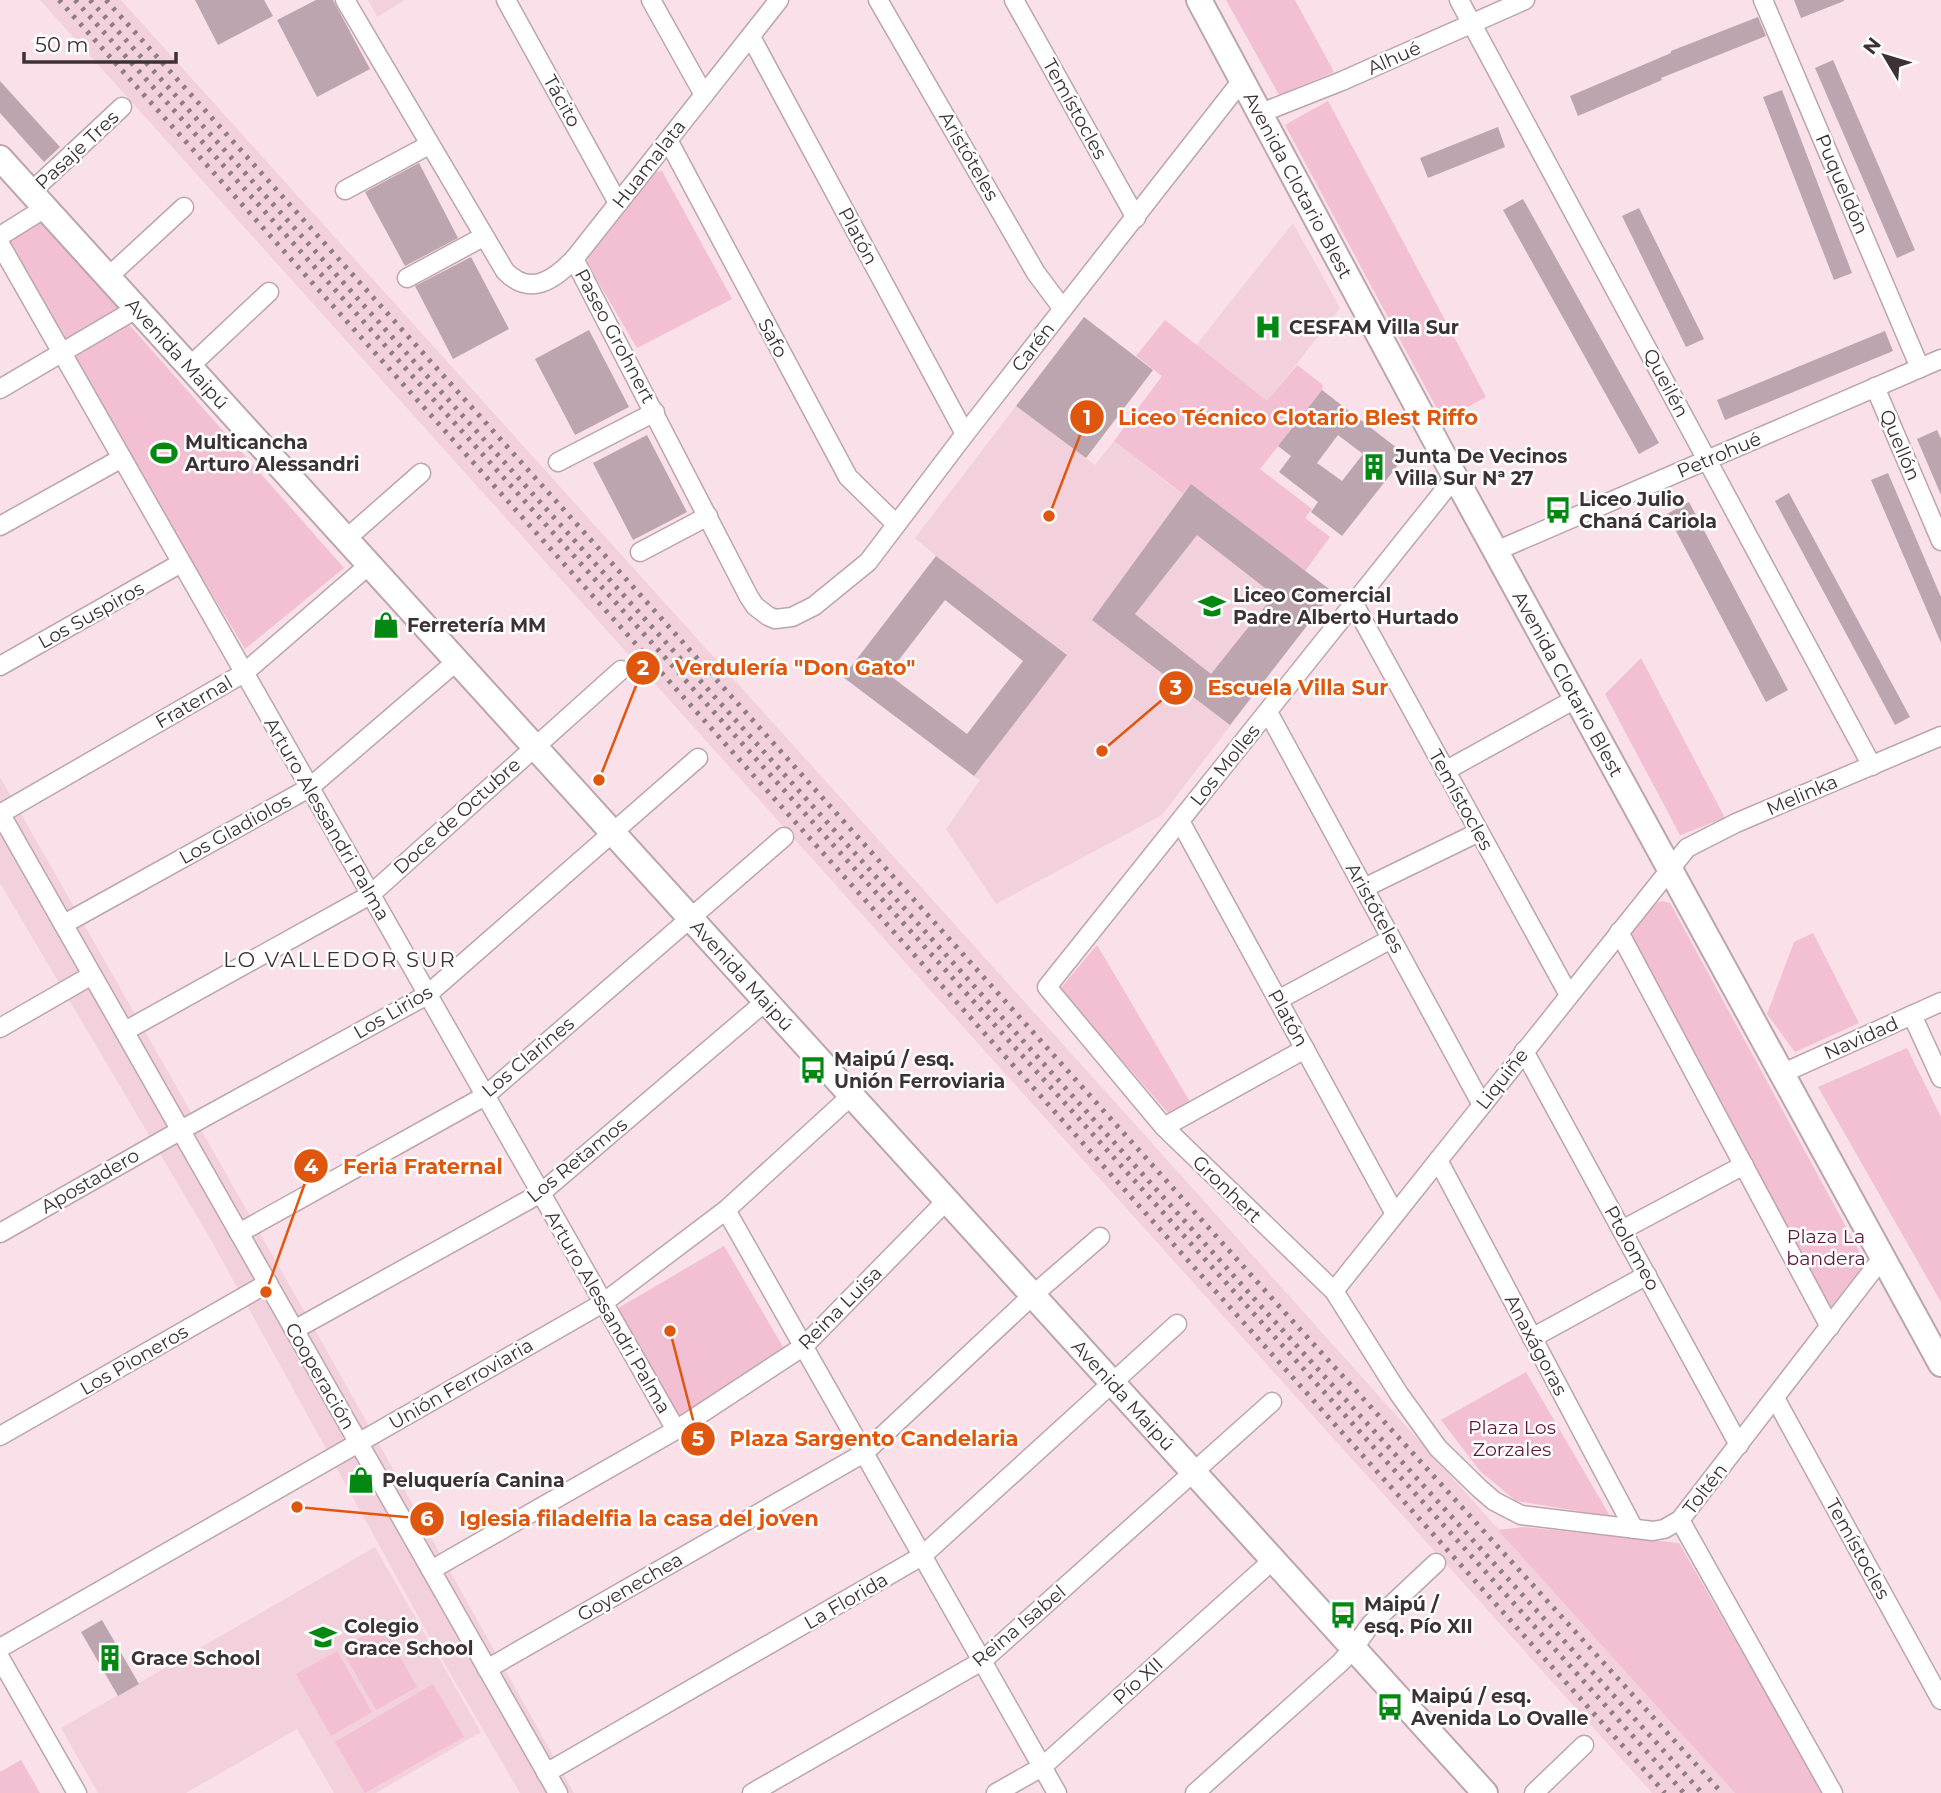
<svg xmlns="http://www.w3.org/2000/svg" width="1941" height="1793" font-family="Montserrat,sans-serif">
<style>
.built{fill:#f2d1dd}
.green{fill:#f2bfd3}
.building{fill:#bca5ae;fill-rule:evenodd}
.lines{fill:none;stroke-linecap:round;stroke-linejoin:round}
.street-casing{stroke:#bca5ad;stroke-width:21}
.secondary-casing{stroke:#bca5ad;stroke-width:28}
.street{stroke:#fff;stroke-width:18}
.secondary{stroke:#fff;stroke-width:24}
.rail{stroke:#8e7d83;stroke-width:5;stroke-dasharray:3.5 7;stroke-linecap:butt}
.labels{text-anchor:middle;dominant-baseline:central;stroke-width:5;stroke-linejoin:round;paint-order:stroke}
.street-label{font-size:19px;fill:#3c3236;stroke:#fff}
.poi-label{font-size:19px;font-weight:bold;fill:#3c3236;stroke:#fff;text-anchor:start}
.park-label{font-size:19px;fill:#62183e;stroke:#fff}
.neighbourhood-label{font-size:21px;letter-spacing:2px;fill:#3c3236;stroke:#fff}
.leader{fill:none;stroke:#df570e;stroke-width:2.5}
.callout-dot{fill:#df570e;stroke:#fff;stroke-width:2.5}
.mark-label{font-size:21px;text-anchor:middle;font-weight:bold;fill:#fff}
.callout-label{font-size:21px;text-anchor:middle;font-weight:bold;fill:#df570e;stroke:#fff;stroke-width:5;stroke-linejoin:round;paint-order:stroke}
</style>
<rect width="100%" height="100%" fill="#f9e0e9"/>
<g class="built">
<path d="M40,0H121L1134,1123L1735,1793H1652Z"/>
<path d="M368,0H405L377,17Z"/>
<path d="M1293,223L1340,308L1267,402L1196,345Z"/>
<path d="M1016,406L1095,465L1114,441L1182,494L1191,484L1333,592L1162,815L996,904L946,829L980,780L974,776L1066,655L936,556L915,538Z"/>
<path d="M0,777L323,1344L574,1793H520L439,1654L211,1240L0,883Z"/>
<path d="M375,1547L481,1732L376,1793H334L297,1729L186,1793H98L61,1728Z"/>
</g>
<g class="green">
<path d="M1226,0H1295L1334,72L1279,95Z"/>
<path d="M1328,101L1486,397L1443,420L1285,125Z"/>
<path d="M662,171L732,299L637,348L587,263L589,254L653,172Z"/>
<path d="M41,221L122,312L65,343L4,241Z"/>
<path d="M1165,320L1267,401L1297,365L1323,385L1322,390L1260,469L1312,509L1305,518L1330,537L1305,571L1191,484L1183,494L1114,441L1162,376L1136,356Z"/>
<path d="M126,321L344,568L245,649L71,360Z"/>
<path d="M1641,658L1725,818L1680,835L1605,694Z"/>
<path d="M1662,901L1670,903L1863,1258L1862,1267L1829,1310L1627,937L1654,904Z"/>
<path d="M1813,933L1859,1023L1795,1052L1767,1014L1794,942Z"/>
<path d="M1097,945L1190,1102L1169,1114L1060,989Z"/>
<path d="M1907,1048L1941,1117V1302L1818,1087Z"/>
<path d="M724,1246L786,1352L678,1416L615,1310Z"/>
<path d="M1526,1372L1610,1516L1516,1501L1480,1471L1441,1420Z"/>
<path d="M1523,1527L1679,1543L1823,1793H1735L1498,1530Z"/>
<path d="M382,1625L417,1687L376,1710L341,1648Z"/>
<path d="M337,1651L372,1712L331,1736L296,1674Z"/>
<path d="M433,1684L464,1737L365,1793L335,1742Z"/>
<path d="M21,1760L40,1793H0V1772Z"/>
</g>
<g class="building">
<path d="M195,0H264L273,16L218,45Z"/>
<path d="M316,0H333L370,69L317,97L277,20Z"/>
<path d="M1794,0H1844V1L1801,18Z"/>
<path d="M1758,17L1766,36L1661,78L1662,80L1578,116L1570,96L1671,53V51Z"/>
<path d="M1833,60L1915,250L1897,258L1815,68Z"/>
<path d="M0,81L60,147L44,162L0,113Z"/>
<path d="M1782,90L1852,273L1834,280L1763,97Z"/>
<path d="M1498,127L1505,147L1428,178L1420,158Z"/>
<path d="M419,163L458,238L405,266L365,192Z"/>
<path d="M1523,199L1659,443L1639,454L1503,210Z"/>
<path d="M1639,208L1704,339L1686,347L1622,216Z"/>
<path d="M471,257L509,329L453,359L415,286Z"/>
<path d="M1084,317L1153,370L1086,458L1016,406Z"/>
<path d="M589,330L629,407L575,435L535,359Z"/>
<path d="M1885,331L1893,351L1725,420L1717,400Z"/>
<path d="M1322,390L1406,455L1342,536L1311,512L1318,502L1279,472L1291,456L1278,446ZM1338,435L1363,454L1342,481L1317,463Z"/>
<path d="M1937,430L1941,439V495L1917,439Z"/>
<path d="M647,435L687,512L633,540L593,463Z"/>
<path d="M1888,473L1941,597V643L1871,480Z"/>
<path d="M1191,484L1333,592L1230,725L1092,620ZM1197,535L1274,595L1211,674L1135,614Z"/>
<path d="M1789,493L1910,717L1895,725L1775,501Z"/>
<path d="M1689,502L1788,690L1766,702L1667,514Z"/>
<path d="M936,556L1067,655L974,776L843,677ZM945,600L1023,661L967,734L888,674Z"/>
<path d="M102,1620L139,1684L118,1696L81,1632Z"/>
</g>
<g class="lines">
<defs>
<g id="street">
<path d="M345,0L505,271C530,297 554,280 574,259L779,0"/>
<path d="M506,0L618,203"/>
<path d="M651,0L704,95"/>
<path d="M878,0L1036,273L1063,309"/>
<path d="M1014,0L1136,218"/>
<path d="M1459,0L1872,766"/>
<path d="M1763,0L1920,368"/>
<path d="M751,37L965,434"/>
<path d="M1261,113L1342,81L1525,0"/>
<path d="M668,140L848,477L896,524"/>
<path d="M345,190L429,145"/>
<path d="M31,192L122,107"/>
<path d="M0,236L45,208"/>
<path d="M0,244L676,1430"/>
<path d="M574,259L749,597L755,606L768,616L775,619L792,617L814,606L868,562L965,434L1243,79"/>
<path d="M107,278L184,207"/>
<path d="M407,278L483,237"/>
<path d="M189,367L269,292"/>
<path d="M1875,387L1941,541"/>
<path d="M0,389L136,309"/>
<path d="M558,462L655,412"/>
<path d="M1455,477L1047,987L1164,1127L1334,1291L1399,1394L1438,1448L1479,1488L1494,1501L1521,1515L1653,1531L1664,1529L1680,1520L1883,1257"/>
<path d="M0,526L122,458"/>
<path d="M346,539L421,473"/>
<path d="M1496,551L1941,359"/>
<path d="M640,552L708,516"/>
<path d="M1354,604L1569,995"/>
<path d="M0,666L181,563"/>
<path d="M1268,712L1482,1105"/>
<path d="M1445,771L1577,698"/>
<path d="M0,813L558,1793"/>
<path d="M0,814L244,673L369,565"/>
<path d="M1180,821L1395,1214"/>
<path d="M1364,888L1479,832"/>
<path d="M64,924L309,788L457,661"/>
<path d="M1619,932L1830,1327"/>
<path d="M1278,1000L1391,939"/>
<path d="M1912,1015L1941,1078"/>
<path d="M0,1028L92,975"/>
<path d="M125,1031L370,895L621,670"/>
<path d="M1524,1051L1739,1445"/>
<path d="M1781,1074L1941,1002"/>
<path d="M1164,1127L1305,1049"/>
<path d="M1438,1160L1634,1529"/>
<path d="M726,1210L1057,1793"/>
<path d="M1622,1230L1744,1165"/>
<path d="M0,1233L181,1130L427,995L698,758"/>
<path d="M239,1233L485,1096L784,837"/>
<path d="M1334,1291L1687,848L1736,823L1941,736"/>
<path d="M294,1330L541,1193L766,1001"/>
<path d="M1532,1338L1647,1275"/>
<path d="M1775,1398L1941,1700"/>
<path d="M0,1436L268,1283"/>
<path d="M1680,1520L1833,1793"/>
<path d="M431,1570L676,1430L804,1346L947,1200"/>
<path d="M0,1648L603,1303L726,1210L852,1095"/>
<path d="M0,1658L77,1793"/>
<path d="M487,1669L864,1453L1033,1295L1100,1237"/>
<path d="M546,1773L922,1556L1177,1324"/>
<path d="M752,1793L982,1661L1272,1402"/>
<path d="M996,1793L1042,1767L1273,1560"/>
<path d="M1195,1793L1340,1663L1354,1648L1370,1625L1436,1563"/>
<path d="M1534,1793L1584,1745"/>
</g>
<g id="secondary">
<path id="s1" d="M1199,0L1455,477L1941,1364"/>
<path id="s2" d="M0,158L1485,1793"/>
</g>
</defs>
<use href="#street" class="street-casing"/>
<use href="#secondary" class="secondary-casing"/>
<use href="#street" class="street"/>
<use href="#secondary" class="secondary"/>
<g class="rail">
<path d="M59,0L1665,1793"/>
<path d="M75,0L1684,1793"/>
<path d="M90,0L1268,1314L1702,1793"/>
<path d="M106,0L1278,1305L1722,1793"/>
</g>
</g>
<defs>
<symbol id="hospital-bare" viewBox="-9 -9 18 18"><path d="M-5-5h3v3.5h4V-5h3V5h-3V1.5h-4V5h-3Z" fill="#038912" stroke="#fff" stroke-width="2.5" paint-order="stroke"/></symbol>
<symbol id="stadium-bare" viewBox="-9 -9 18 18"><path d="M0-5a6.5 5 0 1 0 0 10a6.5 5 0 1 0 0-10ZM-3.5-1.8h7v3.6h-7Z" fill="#038912" stroke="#fff" stroke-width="2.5" paint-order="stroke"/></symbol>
<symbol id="building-bare" viewBox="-9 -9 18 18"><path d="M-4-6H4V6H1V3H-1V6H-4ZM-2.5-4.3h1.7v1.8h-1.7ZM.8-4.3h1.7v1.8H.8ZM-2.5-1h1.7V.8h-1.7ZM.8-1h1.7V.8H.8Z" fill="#038912" stroke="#fff" stroke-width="2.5" paint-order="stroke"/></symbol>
<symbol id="bus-bare" viewBox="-9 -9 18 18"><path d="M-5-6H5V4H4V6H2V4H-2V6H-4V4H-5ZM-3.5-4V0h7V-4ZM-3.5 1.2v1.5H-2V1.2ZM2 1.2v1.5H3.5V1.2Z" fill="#038912" stroke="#fff" stroke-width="2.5" paint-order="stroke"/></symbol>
<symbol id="school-bare" viewBox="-9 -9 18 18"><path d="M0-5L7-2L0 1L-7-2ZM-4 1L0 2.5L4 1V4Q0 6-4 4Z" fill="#038912" stroke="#fff" stroke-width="2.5" paint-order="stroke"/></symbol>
<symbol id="shop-bare" viewBox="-9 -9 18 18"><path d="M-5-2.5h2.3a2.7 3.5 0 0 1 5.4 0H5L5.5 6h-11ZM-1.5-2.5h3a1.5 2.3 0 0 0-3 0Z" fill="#038912" stroke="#fff" stroke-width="2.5" paint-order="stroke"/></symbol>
</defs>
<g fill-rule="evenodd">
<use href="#hospital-bare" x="1249" y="308" width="38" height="38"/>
<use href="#stadium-bare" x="145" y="434" width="38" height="38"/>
<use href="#building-bare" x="1355" y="448" width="38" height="38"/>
<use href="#bus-bare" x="1539" y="491" width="38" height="38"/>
<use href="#school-bare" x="1193" y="587" width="38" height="38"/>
<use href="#shop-bare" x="367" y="606" width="38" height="38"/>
<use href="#bus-bare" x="794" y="1051" width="38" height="38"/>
<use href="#shop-bare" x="342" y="1461" width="38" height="38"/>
<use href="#bus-bare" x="1324" y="1596" width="38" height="38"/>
<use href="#school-bare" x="304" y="1618" width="38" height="38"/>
<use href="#building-bare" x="91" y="1639" width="38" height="38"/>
<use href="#bus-bare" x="1371" y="1688" width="38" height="38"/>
</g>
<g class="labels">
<g class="street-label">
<text transform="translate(1394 58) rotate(-24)">Alhué</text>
<text transform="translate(562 101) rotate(61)">Tácito</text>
<text transform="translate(1075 109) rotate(61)">Temístocles</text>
<text transform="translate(77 150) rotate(-43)">Pasaje Tres</text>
<text transform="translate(969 156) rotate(60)">Aristóteles</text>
<text transform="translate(649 164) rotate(-52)">Huamalata</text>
<text stroke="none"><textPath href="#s1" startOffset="210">Avenida Clotario Blest</textPath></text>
<text transform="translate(1842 184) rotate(67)">Puqueldón</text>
<text transform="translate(858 236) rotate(62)">Platón</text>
<text transform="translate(615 336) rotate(62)">Paseo Grohnert</text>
<text transform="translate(773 338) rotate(62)">Safo</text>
<text transform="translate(1033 347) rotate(-52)">Carén</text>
<text stroke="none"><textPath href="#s2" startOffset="264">Avenida Maipú</textPath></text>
<text transform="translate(1666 383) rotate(62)">Queilén</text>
<text transform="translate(1900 445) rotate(67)">Quellón</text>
<text transform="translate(1719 455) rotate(-23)">Petrohué</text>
<text transform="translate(91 615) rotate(-29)">Los Suspiros</text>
<text stroke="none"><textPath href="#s1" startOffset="777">Avenida Clotario Blest</textPath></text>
<text transform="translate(194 702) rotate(-30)">Fraternal</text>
<text transform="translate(1225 765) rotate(-51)">Los Molles</text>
<text transform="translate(1802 795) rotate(-23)">Melinka</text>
<text transform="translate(1461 800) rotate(61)">Temístocles</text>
<text transform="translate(457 816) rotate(-42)">Doce de Octubre</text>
<text transform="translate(327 819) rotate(60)">Arturo Alessandri Palma</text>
<text transform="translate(235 829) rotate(-29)">Los Gladiolos</text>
<text transform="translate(1375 908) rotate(61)">Aristóteles</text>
<text stroke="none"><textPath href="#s2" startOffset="1104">Avenida Maipú</textPath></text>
<text transform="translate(393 1012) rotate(-30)">Los Lirios</text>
<text transform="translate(1288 1018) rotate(61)">Platón</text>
<text transform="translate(1861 1038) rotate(-24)">Navidad</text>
<text transform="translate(528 1057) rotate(-40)">Los Clarines</text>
<text transform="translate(1502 1079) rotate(-52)">Liquiñe</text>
<text transform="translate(577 1160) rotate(-39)">Los Retamos</text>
<text transform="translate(90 1181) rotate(-30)">Apostadero</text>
<text transform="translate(1227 1189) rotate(44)">Gronhert</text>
<text transform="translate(1632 1248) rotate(61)">Ptolomeo</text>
<text transform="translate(840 1308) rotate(-45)">Reina Luisa</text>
<text transform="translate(608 1312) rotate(60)">Arturo Alessandri Palma</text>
<text transform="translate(1536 1345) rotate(62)">Anaxágoras</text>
<text transform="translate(134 1360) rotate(-30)">Los Pioneros</text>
<text transform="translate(320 1376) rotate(60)">Cooperación</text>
<text transform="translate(461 1384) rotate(-30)">Unión Ferroviaria</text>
<text stroke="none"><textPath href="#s2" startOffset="1671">Avenida Maipú</textPath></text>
<text transform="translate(1705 1489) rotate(-52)">Toltén</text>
<text transform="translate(1858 1549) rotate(61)">Temístocles</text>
<text transform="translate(630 1587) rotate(-30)">Goyenechea</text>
<text transform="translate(846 1601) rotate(-30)">La Florida</text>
<text transform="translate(1019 1626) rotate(-40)">Reina Isabel</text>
<text transform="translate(1138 1681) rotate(-42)">Pío XII</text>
</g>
<g class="poi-label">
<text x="1289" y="327">CESFAM Villa Sur</text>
<text x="185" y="442">Multicancha<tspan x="185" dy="22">Arturo Alessandri</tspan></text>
<text x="1395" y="456">Junta De Vecinos<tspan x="1395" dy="22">Villa Sur Nª 27</tspan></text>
<text x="1579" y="499">Liceo Julio<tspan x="1579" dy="22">Chaná Cariola</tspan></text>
<text x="1233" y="595">Liceo Comercial<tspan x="1233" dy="22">Padre Alberto Hurtado</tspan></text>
<text x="407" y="625">Ferretería MM</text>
<text x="834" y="1059">Maipú / esq.<tspan x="834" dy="22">Unión Ferroviaria</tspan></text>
<text x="382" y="1480">Peluquería Canina</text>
<text x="1364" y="1604">Maipú /<tspan x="1364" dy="22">esq. Pío XII</tspan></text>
<text x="344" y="1626">Colegio<tspan x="344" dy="22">Grace School</tspan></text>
<text x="131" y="1658">Grace School</text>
<text x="1411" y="1696">Maipú / esq.<tspan x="1411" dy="22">Avenida Lo Ovalle</tspan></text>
</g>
<g class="park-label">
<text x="1826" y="1236">Plaza La<tspan x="1826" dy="22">bandera</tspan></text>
<text x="1512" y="1427">Plaza Los<tspan x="1512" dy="22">Zorzales</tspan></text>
</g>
<g class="neighbourhood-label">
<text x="340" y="959">LO VALLEDOR SUR</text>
</g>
</g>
<path class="leader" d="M1049 516L1087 417M599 780L643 668M1102 751L1176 688M266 1292L311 1166M670 1331L698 1439M297 1507L427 1519"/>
<g class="callout-dot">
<circle cx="1049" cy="516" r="7"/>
<circle cx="599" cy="780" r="7"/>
<circle cx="1102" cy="751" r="7"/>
<circle cx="266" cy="1292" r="7"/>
<circle cx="670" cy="1331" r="7"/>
<circle cx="297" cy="1507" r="7"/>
<circle cx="1087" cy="417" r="18"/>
<circle cx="643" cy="668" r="18"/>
<circle cx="1176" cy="688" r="18"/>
<circle cx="311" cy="1166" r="18"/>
<circle cx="698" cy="1439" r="18"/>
<circle cx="427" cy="1519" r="18"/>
</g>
<g class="mark-label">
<text x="1087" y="425">1</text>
<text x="643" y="675">2</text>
<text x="1176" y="695">3</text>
<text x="311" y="1174">4</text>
<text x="698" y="1446">5</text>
<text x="427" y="1526">6</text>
</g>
<g class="callout-label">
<text x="1298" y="425">Liceo Técnico Clotario Blest Riffo</text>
<text x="795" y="675">Verdulería "Don Gato"</text>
<text x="1298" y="695">Escuela Villa Sur</text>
<text x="423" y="1174">Feria Fraternal</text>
<text x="874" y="1446">Plaza Sargento Candelaria</text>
<text x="639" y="1526">Iglesia filadelfia la casa del joven</text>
</g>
<g transform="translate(1885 56) rotate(308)" stroke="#ffffff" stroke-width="5" paint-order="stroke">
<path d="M0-5L12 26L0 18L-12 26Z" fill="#3c3236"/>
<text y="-10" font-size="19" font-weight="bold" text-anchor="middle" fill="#3c3236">N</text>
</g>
<path d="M24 52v10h152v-10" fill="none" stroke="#3c3236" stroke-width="3.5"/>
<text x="35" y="52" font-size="21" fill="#3c3236" stroke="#ffffff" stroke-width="5" paint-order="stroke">50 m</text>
</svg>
